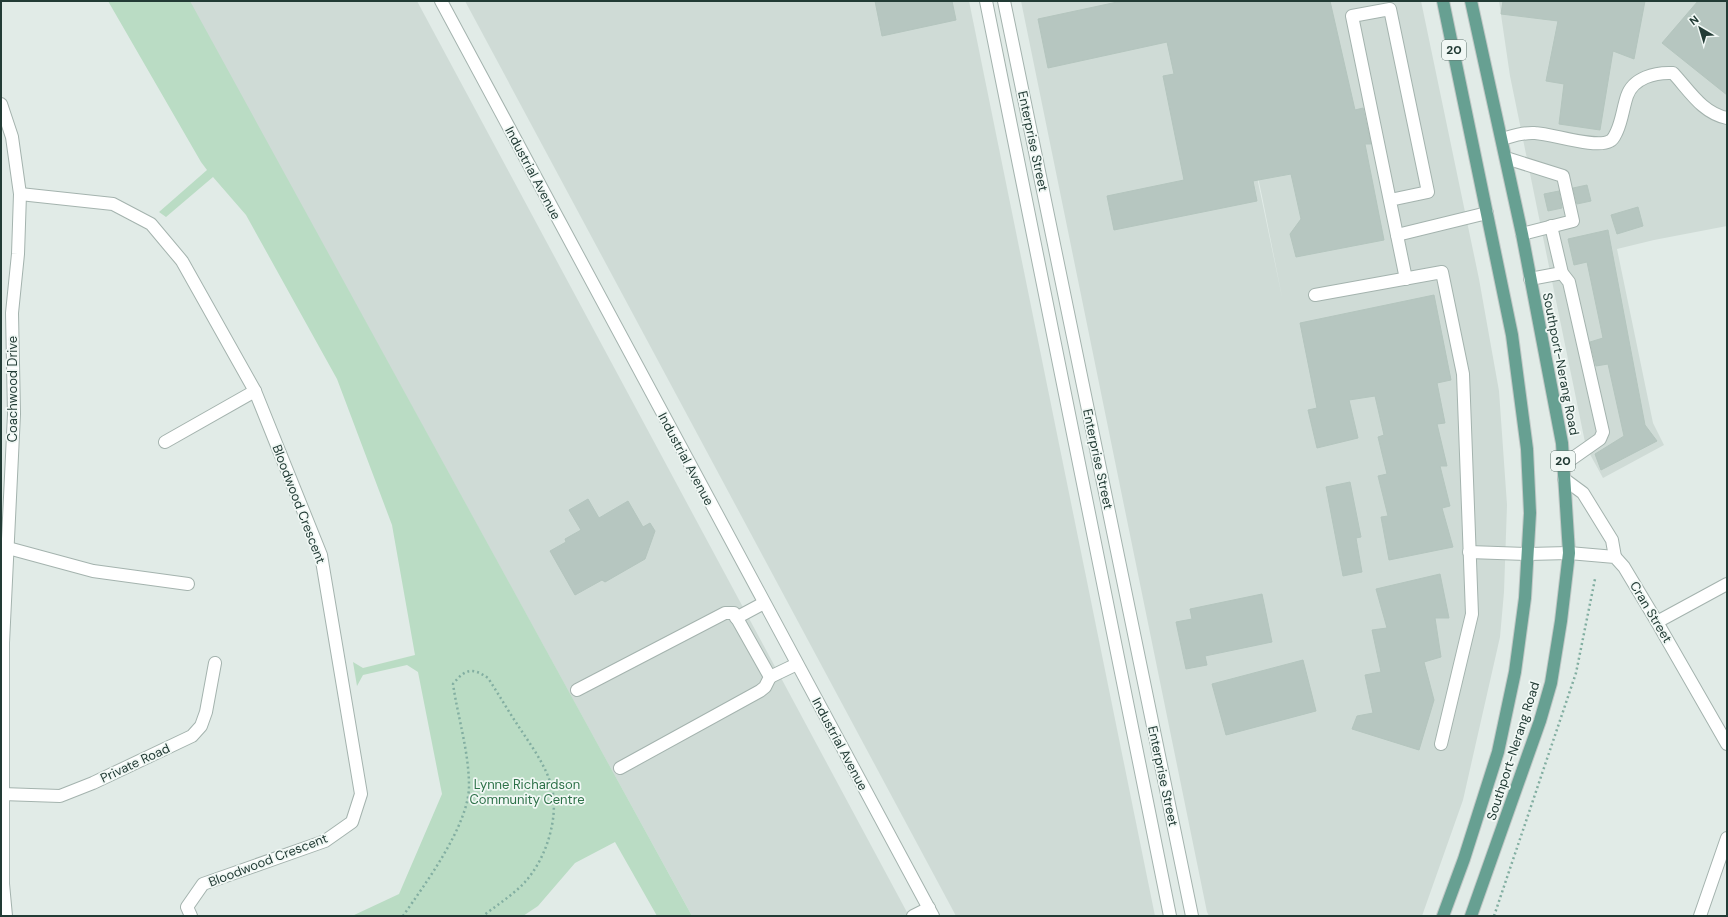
<svg xmlns="http://www.w3.org/2000/svg" width="1728" height="917" font-family="'DM Sans',sans-serif">
<style>
.built{fill:#cfdbd6;fill-rule:evenodd}
.green{fill:#badcc4}
.building{fill:#b6c6c0;stroke:#b4c5be}
.lines{fill:none;stroke-linecap:round;stroke-linejoin:round}
.minor-casing{stroke:#a4b3ae;stroke-width:14}
.major-casing{stroke:#c1c8c6;stroke-width:14}
.path{stroke:#82aea1;stroke-width:2.5;stroke-dasharray:2 3;stroke-linecap:butt}
.minor{stroke:#fff;stroke-width:12}
.major{stroke:#67a092;stroke-width:12}
.labels{text-anchor:middle;dominant-baseline:central;stroke-width:3.5;stroke-linejoin:round;paint-order:stroke}
.shield{fill:#f1f8f5;stroke:#60746f;stroke-width:1}
.shield-label{font-size:12px;font-weight:bold;fill:#223b35}
.street-label{font-size:13px;fill:#223b35;stroke:#f1f8f5}
.park-label{font-size:13px;fill:#2d7148;stroke:#f1f8f5}
</style>
<rect width="100%" height="100%" fill="#e1ebe7"/>
<g class="built">
<path d="M189,1H417L909,916H692Z"/>
<path d="M465,1H969L1155,916H956Z"/>
<path d="M1021,1H1421L1479,279L1499,391L1507,505L1504,592L1500,637L1463,800L1422,916H1209L1207,912ZM1237,81L1262,196L1282,297Z"/>
<path d="M1499,1H1727V226L1654,240L1617,249L1653,423L1664,445L1603,478L1586,447L1510,76Z"/>
</g>
<path class="green" d="M108,1H190L692,916H657L615,842L575,863L538,906L523,916H352L399,894L442,794L418,672L407,665L363,675L357,686L353,662L363,668L415,655L392,525L337,379L246,215L213,177L166,217L159,212L207,170L201,162Z"/>
<g class="building">
<path d="M875,1H952L956,20L882,36Z"/>
<path d="M1122,1H1330L1355,110L1363,108L1371,144H1365L1384,240L1296,257L1290,234L1301,219L1291,174L1253,181L1257,201L1114,230L1107,196L1184,180L1163,76L1174,74L1167,42L1048,68L1038,19Z"/>
<path d="M1503,1H1645L1634,59L1613,51L1600,130L1559,124L1564,84L1546,81L1558,21L1501,14Z"/>
<path d="M1698,1H1727V95L1662,43Z"/>
<path d="M1587,185L1591,201L1577,204L1573,188Z"/>
<path d="M1559,191L1562,208L1548,211L1544,194Z"/>
<path d="M1638,207L1643,226L1617,234L1611,215Z"/>
<path d="M1608,230L1645,425L1657,441L1601,470L1595,454L1624,436L1608,364L1596,366L1590,342L1603,338L1587,262L1574,265L1568,239Z"/>
<path d="M1434,295L1451,380L1437,383L1445,423L1437,424L1447,466H1440L1450,506L1442,508L1453,547L1389,560L1381,517L1388,516L1378,476L1387,474L1378,437L1384,435L1375,396L1349,400L1358,438L1317,448L1308,410L1317,408L1300,323Z"/>
<path d="M1350,482L1361,537L1356,538L1362,572L1343,576L1326,487Z"/>
<path d="M588,499L599,518L628,501L643,527L650,523L655,531L645,559L605,582L602,580L575,595L550,551L566,542L565,539L581,530L569,510Z"/>
<path d="M1440,574L1449,618H1435L1441,657L1424,662L1434,700L1419,750L1352,729L1357,716L1373,713L1365,675L1381,672L1372,630L1387,628L1376,589Z"/>
<path d="M1262,594L1272,642L1205,656L1207,665L1186,669L1176,622L1192,619L1190,609Z"/>
<path d="M1303,660L1316,711L1226,735L1212,684Z"/>
</g>
<g class="lines">
<defs>
<g id="minor">
<path d="M441,1L933,916"/>
<path d="M986,1L1170,916"/>
<path d="M1004,1L1192,916"/>
<path d="M1,104L12,137L20,194L18,254L12,313L14,414L3,643V884L6,916"/>
<path d="M1502,139C1513,136 1523,132 1535,133C1553,134 1596,149 1610,141C1614,139 1615,135 1617,131C1622,120 1623,108 1627,96C1633,78 1655,72 1673,73C1689,90 1702,113 1727,118"/>
<path d="M1506,158L1563,176L1573,221L1522,234"/>
<path d="M20,194L113,204L151,224L182,261L255,391L321,555L361,794L352,822L325,841L203,884L187,907L191,916"/>
<path d="M1390,200L1428,192L1390,9L1352,16L1406,279"/>
<path d="M1551,226L1562,273L1569,282L1603,432L1600,439L1563,465"/>
<path d="M1397,235L1487,213"/>
<path d="M1530,279L1562,273"/>
<path d="M1315,295L1442,272L1463,374L1472,614L1441,744"/>
<path d="M165,442L255,391"/>
<path d="M1564,479L1583,493L1612,540L1615,557"/>
<path d="M8,548L93,571L188,584"/>
<path d="M1469,552L1528,554L1569,553L1615,557L1624,567L1657,622L1727,744"/>
<path d="M736,618L764,603"/>
<path d="M1657,622L1727,584"/>
<path d="M770,677L797,664"/>
<path d="M577,690L725,613H734L770,677L765,687L760,691L620,768"/>
<path d="M2,794L60,796L93,783L192,736L201,726L206,712L215,663"/>
<path d="M913,916L929,908"/>
<path d="M1700,916L1727,838"/>
</g>
<g id="major">
<path d="M1443,916L1464,859L1498,752L1515,672L1525,598L1530,513L1527,449L1512,335L1443,1"/>
<path d="M1471,916L1540,721L1551,683L1561,621L1569,553L1562,443L1522,234L1471,1"/>
</g>
</defs>
<use href="#minor" class="minor-casing"/>
<use href="#major" class="major-casing"/>
<g class="path">
<path d="M403,916C425,884 469,825 469,786C469,752 458,718 453,684C465,669 472,667 488,678C498,693 507,709 517,724C530,744 546,765 552,788C559,818 546,859 525,882C513,895 497,905 483,916"/>
<path d="M1494,916L1576,673L1595,579"/>
</g>
<use href="#minor" class="minor"/>
<use href="#major" class="major"/>
</g>
<g class="labels">
<g class="shield">
<rect x="1442" y="40" width="24" height="20" rx="3"/>
<rect x="1551" y="451" width="24" height="20" rx="3"/>
</g>
<g class="shield-label">
<text x="1454" y="50">20</text>
<text x="1563" y="461">20</text>
</g>
<g class="street-label">
<text transform="translate(1033 141) rotate(78)">Enterprise Street</text>
<text transform="translate(533 173) rotate(62)">Industrial Avenue</text>
<text transform="translate(1561 364) rotate(79)">Southport-Nerang Road</text>
<text transform="translate(12 389) rotate(-90)">Coachwood Drive</text>
<text transform="translate(686 459) rotate(62)">Industrial Avenue</text>
<text transform="translate(1098 459) rotate(78)">Enterprise Street</text>
<text transform="translate(299 504) rotate(69)">Bloodwood Crescent</text>
<text transform="translate(1651 612) rotate(59)">Cran Street</text>
<text transform="translate(840 744) rotate(62)">Industrial Avenue</text>
<text transform="translate(1513 751) rotate(-72)">Southport-Nerang Road</text>
<text transform="translate(135 763) rotate(-25)">Private Road</text>
<text transform="translate(1163 776) rotate(78)">Enterprise Street</text>
<text transform="translate(268 860) rotate(-21)">Bloodwood Crescent</text>
</g>
<g class="park-label">
<text x="527" y="784">Lynne Richardson<tspan x="527" dy="15">Community Centre</tspan></text>
</g>
</g>
<rect width="1728" height="917" fill="none" stroke="#223b35" stroke-width="4"/>
<g transform="translate(1700 28) rotate(322)" stroke="#f1f8f5" stroke-width="3" paint-order="stroke">
<path d="M0-3L7 15L0 10L-7 15Z" fill="#223b35"/>
<text y="-6" font-size="11" font-weight="bold" text-anchor="middle" fill="#223b35">N</text>
</g>
</svg>
